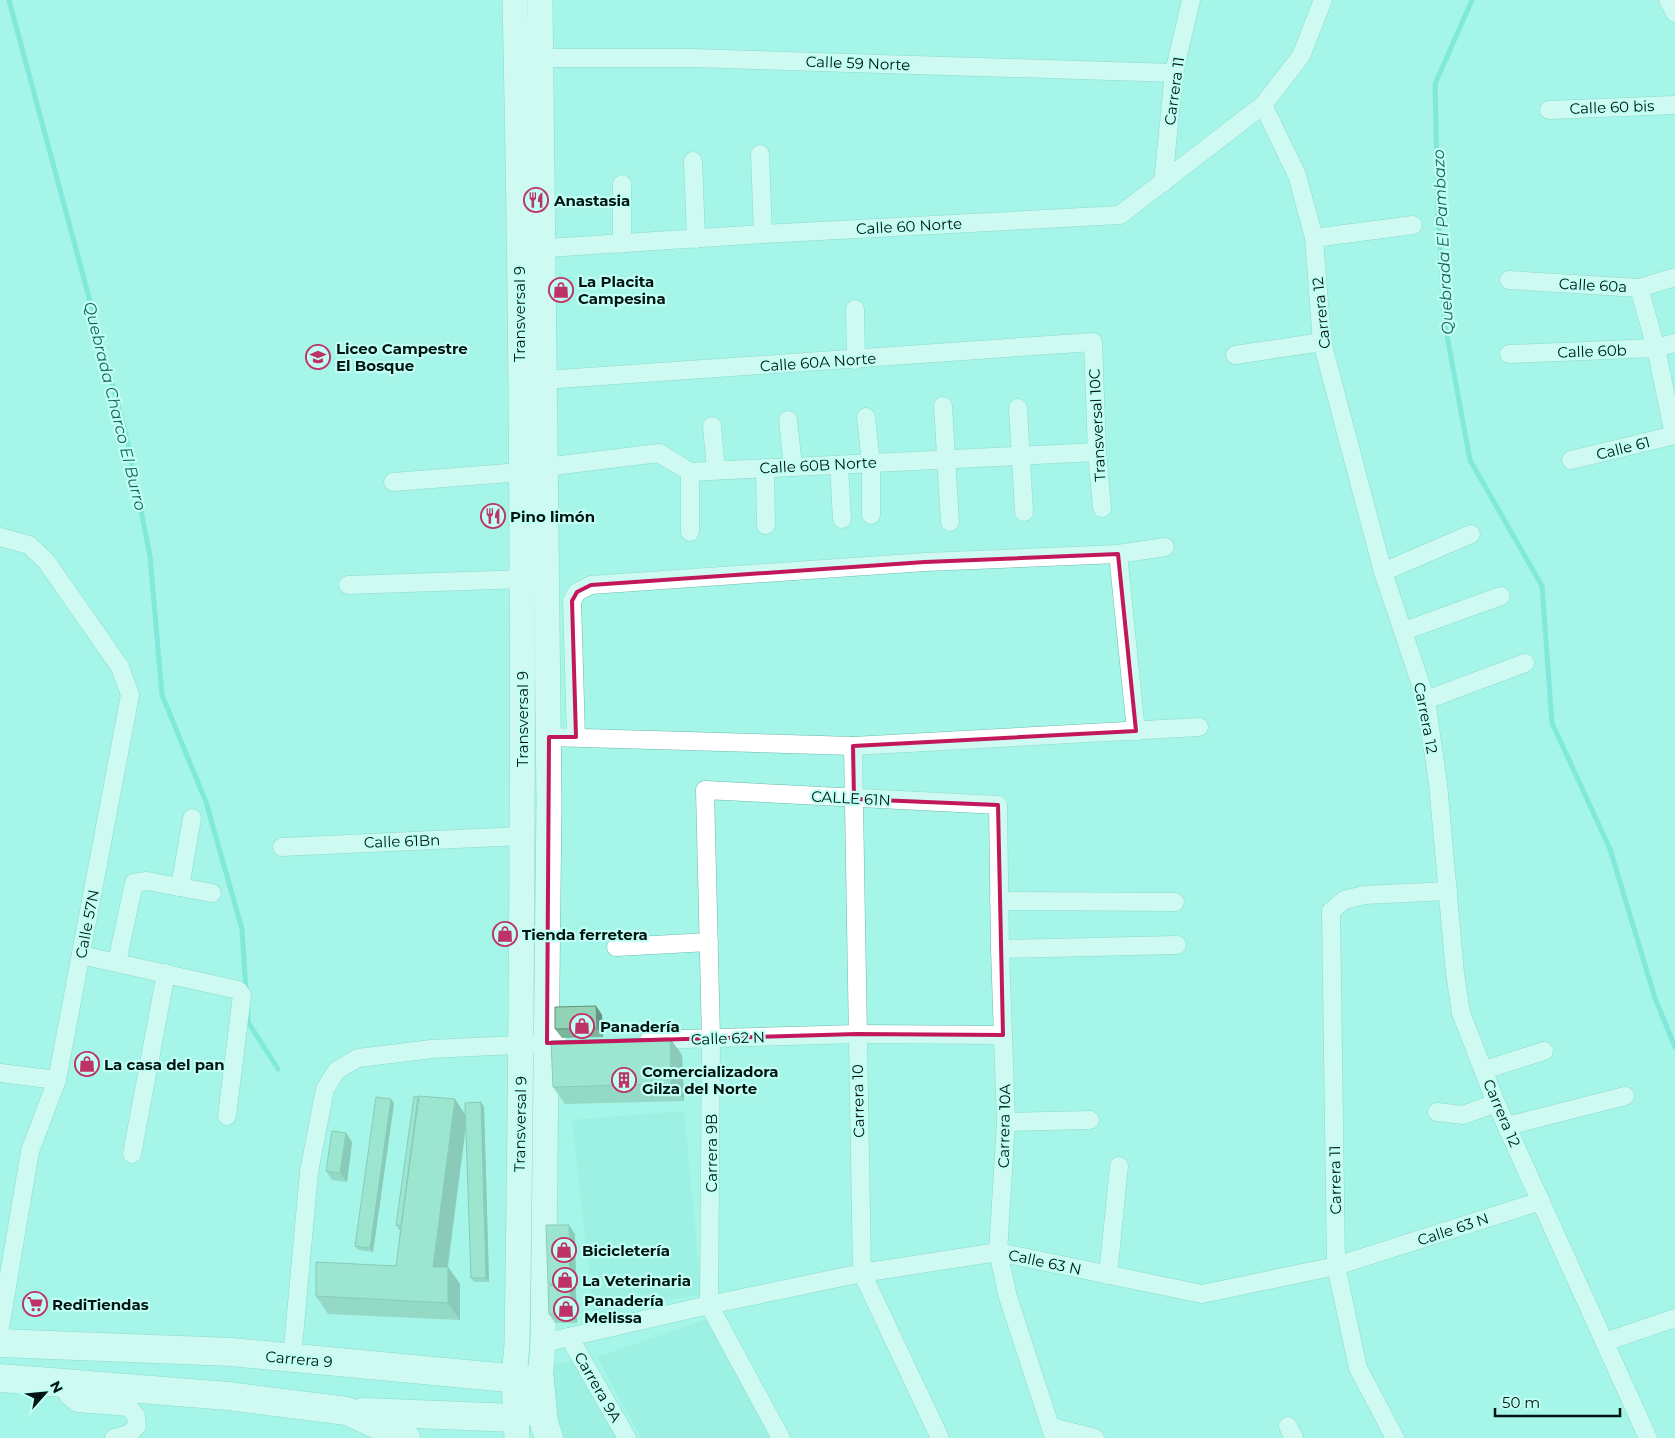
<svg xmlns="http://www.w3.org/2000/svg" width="1675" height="1438" font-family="Montserrat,sans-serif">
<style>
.built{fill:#90eadc}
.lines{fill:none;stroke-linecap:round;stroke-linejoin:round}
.stream{stroke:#53dac9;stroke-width:5}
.minor-casing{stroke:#6cbaaf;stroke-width:19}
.secondary-casing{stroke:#6cbaaf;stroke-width:26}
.primary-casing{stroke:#6cbaaf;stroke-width:29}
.minor{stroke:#fff;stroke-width:18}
.secondary{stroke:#fff;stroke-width:25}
.primary{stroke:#fff;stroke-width:28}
.wall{fill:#7db59b}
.shaded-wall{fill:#66947e}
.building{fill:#91d3b4;stroke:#66947e}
.marked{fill:none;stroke:#c2185b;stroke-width:4;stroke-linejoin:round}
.labels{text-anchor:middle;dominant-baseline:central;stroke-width:4.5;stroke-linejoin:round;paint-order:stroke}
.street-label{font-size:15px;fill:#001411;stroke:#c0fff4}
.poi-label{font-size:15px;font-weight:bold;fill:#001411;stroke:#c0fff4;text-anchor:start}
.water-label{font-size:16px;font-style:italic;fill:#166158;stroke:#c0fff4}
</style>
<rect width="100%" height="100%" fill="#a5f5e8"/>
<g class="built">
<path d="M684,1111L701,1294L594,1315L572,1120Z"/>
<path d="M707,1319L772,1438H641L597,1357Z"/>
<path d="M574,1360L617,1438H564L557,1422L553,1365Z"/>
</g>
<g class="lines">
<g class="stream">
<path d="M9,0L126,435L150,556L162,695L206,802L242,929L246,992"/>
<path d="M1472,0L1435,84L1438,215L1445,325L1470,460L1542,586L1552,723L1610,849L1655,998L1675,1047"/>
<path d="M248,1011V1022L278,1069"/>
</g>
<defs>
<g id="minor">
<path d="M1668,0L1675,13"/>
<path d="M541,58H692L1174,73"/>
<path d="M1263,105L1297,175L1314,238L1322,342L1383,572L1426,700L1438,784L1455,973L1461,1013L1496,1103L1648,1438"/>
<path d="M1549,110L1675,105"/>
<path d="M760,154L763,234"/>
<path d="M693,161L696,239"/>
<path d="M1163,183L1174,73L1191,0"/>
<path d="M622,184V244"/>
<path d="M1314,238L1413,225"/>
<path d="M532,249L763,234L1120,215L1263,105L1301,56L1323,0"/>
<path d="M1509,280L1639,288L1675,277"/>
<path d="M1639,288L1656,348L1674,435"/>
<path d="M855,309L856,360"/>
<path d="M1509,354L1656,348L1675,343"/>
<path d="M1235,355L1322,342"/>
<path d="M544,380L1093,342L1097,452L1102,508"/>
<path d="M943,406L950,522"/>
<path d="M1018,408L1024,512"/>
<path d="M866,417L871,463V515"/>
<path d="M788,420L793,467"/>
<path d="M712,426L716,470"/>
<path d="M1571,460L1675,435"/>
<path d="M839,465L842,519"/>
<path d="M545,467L659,453L690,472L1097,452"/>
<path d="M765,468L766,525"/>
<path d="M690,472V532"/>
<path d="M393,482L521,472"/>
<path d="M0,537L29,545L46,561L120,667L130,695L57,1080L30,1151L0,1328"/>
<path d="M1118,554L1136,731"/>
<path d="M1383,572L1471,534"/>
<path d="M348,585L522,579"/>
<path d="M1404,631L1501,596"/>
<path d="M1426,700L1525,663"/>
<path d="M549,737L853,746L1199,727"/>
<path d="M576,737L572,601L577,592L591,585L925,562L1118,554L1165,547"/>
<path d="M853,746L862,1273L940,1438"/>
<path d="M282,847L522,836"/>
<path d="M180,887L192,818"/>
<path d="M999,901L1175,902"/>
<path d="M616,947L709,942"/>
<path d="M1000,949L1177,945"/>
<path d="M81,955L238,990L242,995L227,1116"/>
<path d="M117,962L134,883L147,881L212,893"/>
<path d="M649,1040L857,1034L1003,1035"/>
<path d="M1484,1070L1544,1051"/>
<path d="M0,1073L57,1080"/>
<path d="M1437,1112L1463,1115L1496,1103"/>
<path d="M1006,1122L1090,1120"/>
<path d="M1507,1126L1625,1096"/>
<path d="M132,1154L166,973"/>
<path d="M1108,1275L1119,1166"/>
<path d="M569,1337L627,1438"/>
<path d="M1605,1342L1675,1318"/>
<path d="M543,1343L709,1305L862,1273L998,1252L1202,1294L1336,1266L1541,1201"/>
<path d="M292,1358L309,1172L325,1089L337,1070L358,1058L432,1049L558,1043"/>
<path d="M63,1383L68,1395L77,1403L129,1407L136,1416L137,1426L129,1434L114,1438"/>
<path d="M1288,1426L1294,1438"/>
<path d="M1052,1427L1095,1438"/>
<path d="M781,1438L709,1305L711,1038L705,790L998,805L1000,949L1006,1122L998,1252L1008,1297L1054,1438"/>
<path d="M1395,1438L1358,1368L1336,1266L1331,911L1344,900L1364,895L1448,891"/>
</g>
<g id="secondary">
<path d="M515,0C525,448 524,896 517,1344L514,1378L517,1438"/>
<path d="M540,1381L543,1343L549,802L540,0"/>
</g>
<g id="primary">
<path d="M0,1343L231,1352L540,1381"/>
<path d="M0,1378L228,1396L347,1411L406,1438"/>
<path d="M540,1382L544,1423L549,1438"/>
<path d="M363,1412L515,1418C531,1410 534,1397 540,1381"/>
</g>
</defs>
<use href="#minor" class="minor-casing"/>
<use href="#secondary" class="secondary-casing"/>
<use href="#primary" class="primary-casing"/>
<use href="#minor" class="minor"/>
<use href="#secondary" class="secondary"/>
<use href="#primary" class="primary"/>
</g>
<g class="wall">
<path d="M596,1006L602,1015L603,1037L562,1038L555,1029Z"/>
<path d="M682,1055L684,1101L565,1104L553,1087Z"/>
<path d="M481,1102L484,1107L489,1282H474L471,1278L466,1126L448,1267L460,1284V1320L328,1314L316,1296L396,1266L400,1230H399L396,1225L466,1114Z"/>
<path d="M394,1103L373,1252L358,1250L355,1246Z"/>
<path d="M352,1142L347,1182L332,1180L326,1171Z"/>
<path d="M575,1234L576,1293H575L576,1294L577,1323H555L549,1314V1286L548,1284Z"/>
</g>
<g class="shaded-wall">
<path d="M596,1006L602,1015L603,1037L597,1028Z"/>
<path d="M670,1038L682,1055L684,1101L671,1084Z"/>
<path d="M391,1099L394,1103L373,1252L370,1248Z"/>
<path d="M455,1099L467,1117L445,1284L433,1267Z"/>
<path d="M481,1102L484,1107L489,1282L486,1278Z"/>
<path d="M346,1133L352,1142L347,1182L340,1173Z"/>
<path d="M569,1225L575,1234L576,1293L570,1284Z"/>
<path d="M448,1267L460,1284V1320L448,1303Z"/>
<path d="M570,1286L576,1294L577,1323L571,1314Z"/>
</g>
<g class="building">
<path d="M596,1006L597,1028L555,1029V1007Z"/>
<path d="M670,1038L671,1084L553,1087L551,1041Z"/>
<path d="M414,1096L418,1097L401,1226L396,1225Z"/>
<path d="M419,1096L455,1099L433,1267H448V1303L316,1296V1262L396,1266Z"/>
<path d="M376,1097L391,1099L370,1248L355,1246Z"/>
<path d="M481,1102L486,1278H471L465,1103Z"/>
<path d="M332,1131L346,1133L340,1173L326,1171Z"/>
<path d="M546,1225H569L570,1284H548Z"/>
<path d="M548,1286H570L571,1314H549Z"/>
</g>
<path d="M0 0H1675V1438H0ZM1118,554L1136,731L853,746L854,799L998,805L1003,1035L857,1034L547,1043L549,737H576L572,601L577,592L591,585L925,562Z" fill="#a5f5e8" fill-opacity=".55" fill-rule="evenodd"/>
<path class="marked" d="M1118,554L1136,731L853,746L854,799L998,805L1003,1035L857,1034L547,1043L549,737H576L572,601L577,592L591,585L925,562Z"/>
<defs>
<symbol id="restaurant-ring" viewBox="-11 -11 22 22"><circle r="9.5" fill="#c0fff4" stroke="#bf3265" stroke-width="1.5"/><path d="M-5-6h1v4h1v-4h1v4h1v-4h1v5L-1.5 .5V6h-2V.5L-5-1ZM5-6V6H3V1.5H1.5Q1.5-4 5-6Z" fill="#bf3265"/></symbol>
<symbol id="shop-ring" viewBox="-11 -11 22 22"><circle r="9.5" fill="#c0fff4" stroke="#bf3265" stroke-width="1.5"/><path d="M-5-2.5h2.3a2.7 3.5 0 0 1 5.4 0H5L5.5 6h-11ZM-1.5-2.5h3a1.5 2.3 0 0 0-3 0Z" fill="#bf3265"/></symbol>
<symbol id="school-ring" viewBox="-11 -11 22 22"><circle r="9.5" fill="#c0fff4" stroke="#bf3265" stroke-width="1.5"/><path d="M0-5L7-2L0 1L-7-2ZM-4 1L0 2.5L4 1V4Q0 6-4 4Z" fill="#bf3265"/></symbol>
<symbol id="building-ring" viewBox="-11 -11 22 22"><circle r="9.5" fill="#c0fff4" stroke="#bf3265" stroke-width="1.5"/><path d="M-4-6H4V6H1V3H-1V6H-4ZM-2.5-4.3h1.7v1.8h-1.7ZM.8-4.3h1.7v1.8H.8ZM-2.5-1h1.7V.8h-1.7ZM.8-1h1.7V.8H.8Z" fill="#bf3265"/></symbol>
<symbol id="supermarket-ring" viewBox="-11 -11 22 22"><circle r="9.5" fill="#c0fff4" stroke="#bf3265" stroke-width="1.5"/><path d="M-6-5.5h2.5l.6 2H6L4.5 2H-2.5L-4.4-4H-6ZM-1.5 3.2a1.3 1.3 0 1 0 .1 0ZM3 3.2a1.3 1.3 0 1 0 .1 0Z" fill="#bf3265"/></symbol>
</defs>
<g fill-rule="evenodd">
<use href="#restaurant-ring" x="522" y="186" width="28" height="28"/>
<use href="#shop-ring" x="547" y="276" width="28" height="28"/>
<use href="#school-ring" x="304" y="343" width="28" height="28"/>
<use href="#restaurant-ring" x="479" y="502" width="28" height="28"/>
<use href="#shop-ring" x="491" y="920" width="28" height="28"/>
<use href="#shop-ring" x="568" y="1012" width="28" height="28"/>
<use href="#shop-ring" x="73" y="1050" width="28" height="28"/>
<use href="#building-ring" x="610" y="1066" width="28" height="28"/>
<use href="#shop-ring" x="550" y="1236" width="28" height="28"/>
<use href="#shop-ring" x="551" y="1266" width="28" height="28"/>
<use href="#supermarket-ring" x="21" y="1290" width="28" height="28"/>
<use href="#shop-ring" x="552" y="1295" width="28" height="28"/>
</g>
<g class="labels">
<g class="street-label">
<text transform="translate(858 63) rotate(2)">Calle 59 Norte</text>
<text transform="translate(1174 91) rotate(-82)">Carrera 11</text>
<text transform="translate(1612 107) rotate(-2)">Calle 60 bis</text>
<text transform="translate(909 226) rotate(-3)">Calle 60 Norte</text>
<text transform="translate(1593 285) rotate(3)">Calle 60a</text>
<text transform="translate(1321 313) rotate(-96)">Carrera 12</text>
<text transform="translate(519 314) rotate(-90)">Transversal 9</text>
<text transform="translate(1592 351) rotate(-2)">Calle 60b</text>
<text transform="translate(818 362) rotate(-4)">Calle 60A Norte</text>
<text transform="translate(1097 425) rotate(-93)">Transversal 10C</text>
<text transform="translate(1623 448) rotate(-14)">Calle 61</text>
<text transform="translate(818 465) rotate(-3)">Calle 60B Norte</text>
<text transform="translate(1426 718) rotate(79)">Carrera 12</text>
<text transform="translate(522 719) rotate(-90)">Transversal 9</text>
<text transform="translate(851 798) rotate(3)">CALLE 61N</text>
<text transform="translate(402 841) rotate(-2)">Calle 61Bn</text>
<text transform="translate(87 924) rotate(-79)">Calle 57N</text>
<text transform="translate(728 1038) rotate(-2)">Calle 62 N</text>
<text transform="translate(858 1101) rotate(-91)">Carrera 10</text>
<text transform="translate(1502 1113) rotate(67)">Carrera 12</text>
<text transform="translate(520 1124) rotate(-89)">Transversal 9</text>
<text transform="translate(1004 1126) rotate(-89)">Carrera 10A</text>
<text transform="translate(711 1153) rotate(-90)">Carrera 9B</text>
<text transform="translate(1335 1180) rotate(-91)">Carrera 11</text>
<text transform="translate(1453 1229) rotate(-18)">Calle 63 N</text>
<text transform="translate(1045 1262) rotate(12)">Calle 63 N</text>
<text transform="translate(299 1359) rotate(5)">Carrera 9</text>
<text transform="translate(598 1387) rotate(60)">Carrera 9A</text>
</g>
<g class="poi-label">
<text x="554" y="200">Anastasia</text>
<text x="578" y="281">La Placita<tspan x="578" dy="17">Campesina</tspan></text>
<text x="336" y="348">Liceo Campestre<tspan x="336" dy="17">El Bosque</tspan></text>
<text x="510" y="516">Pino limón</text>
<text x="522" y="934">Tienda ferretera</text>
<text x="600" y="1026">Panadería</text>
<text x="104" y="1064">La casa del pan</text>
<text x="642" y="1071">Comercializadora<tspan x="642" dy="17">Gilza del Norte</tspan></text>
<text x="582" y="1250">Bicicletería</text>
<text x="582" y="1280">La Veterinaria</text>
<text x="584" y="1300">Panadería<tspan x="584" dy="17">Melissa</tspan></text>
<text x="52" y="1304">RediTiendas</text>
</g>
<g class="water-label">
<text transform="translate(1443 242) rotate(-93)">Quebrada El Pambazo</text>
<text transform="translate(115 406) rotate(76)">Quebrada Charco El Burro</text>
</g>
</g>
<g transform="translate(45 1393) rotate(63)" stroke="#c0fff4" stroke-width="4" paint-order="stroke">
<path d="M0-4L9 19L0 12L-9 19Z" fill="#001411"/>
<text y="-8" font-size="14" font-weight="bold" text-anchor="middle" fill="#001411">N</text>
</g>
<path d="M1495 1408v8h125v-8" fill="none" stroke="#001411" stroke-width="2.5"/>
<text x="1502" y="1408" font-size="15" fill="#001411" stroke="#c0fff4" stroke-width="4" paint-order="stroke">50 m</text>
</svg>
